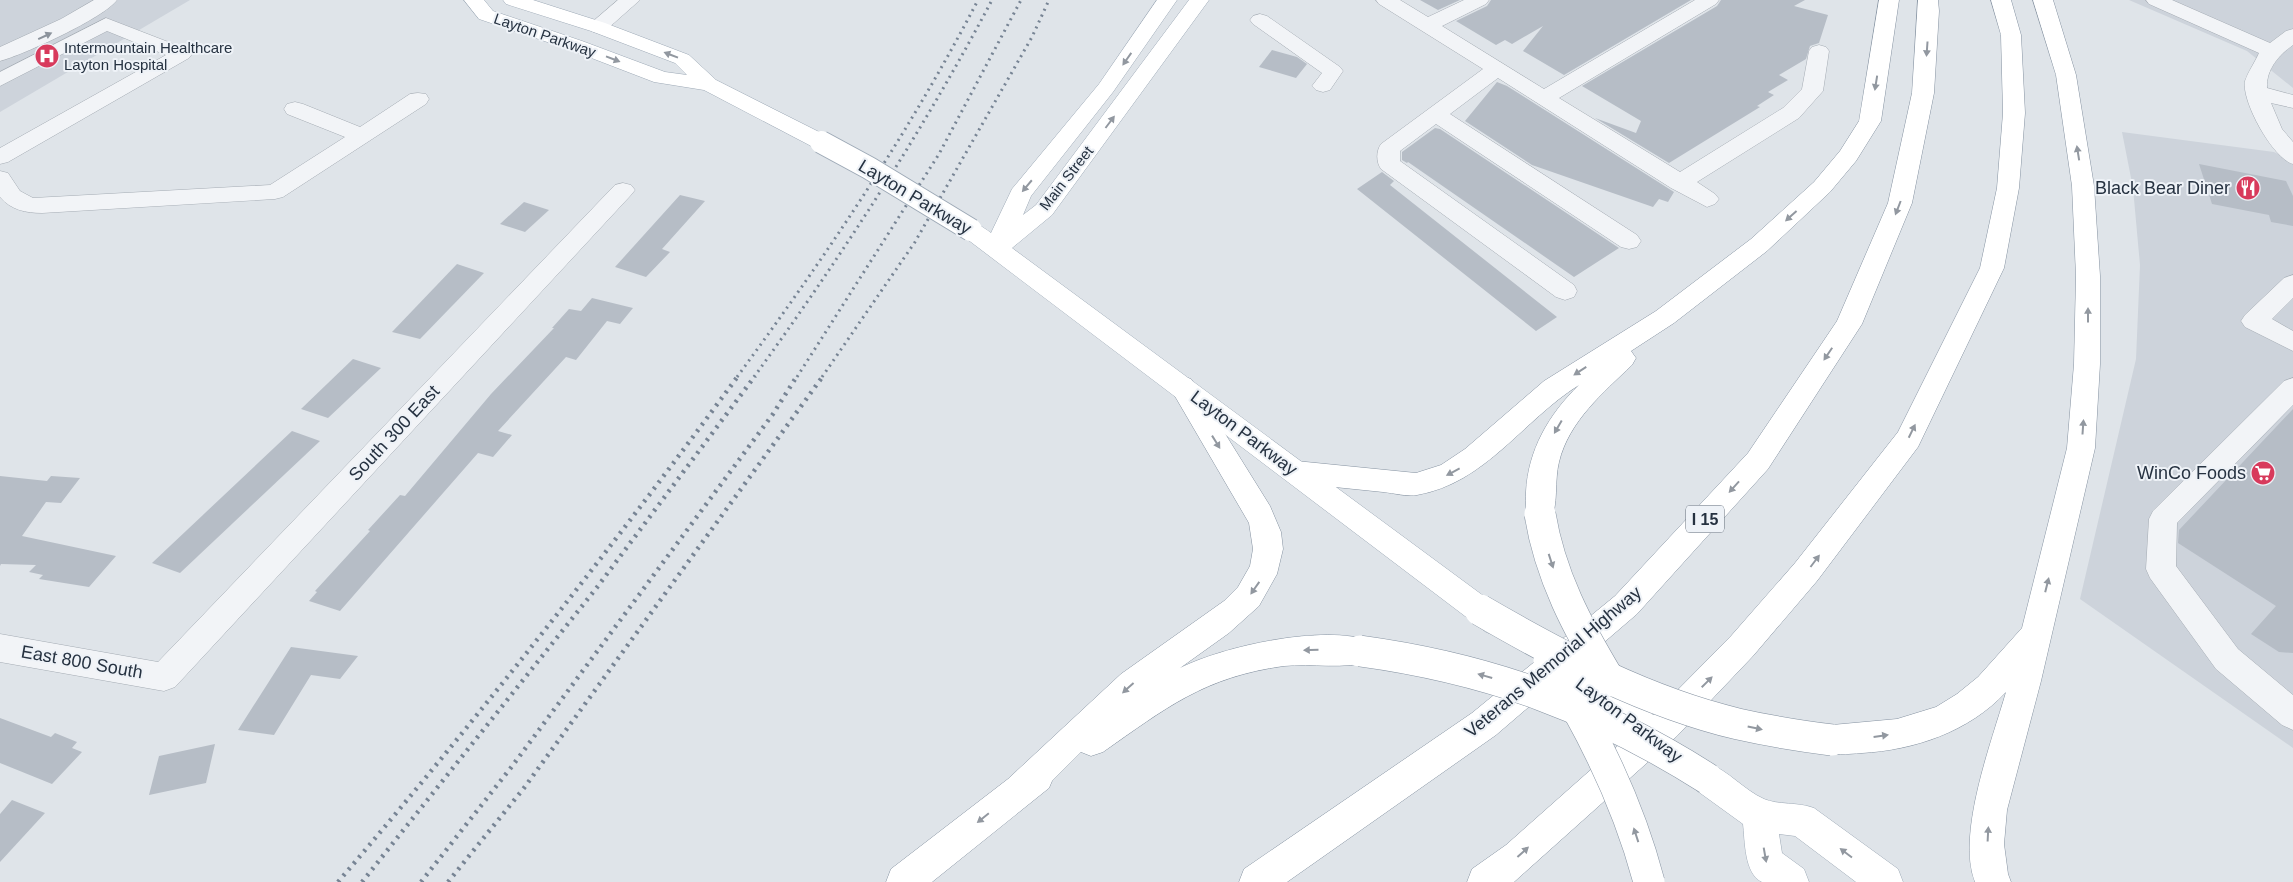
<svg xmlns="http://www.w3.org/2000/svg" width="2293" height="882" font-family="Arial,sans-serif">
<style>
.built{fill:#cdd3db}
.building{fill:#b6bdc6}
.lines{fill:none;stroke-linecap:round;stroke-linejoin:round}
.minor-casing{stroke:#a4abb3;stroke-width:1}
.major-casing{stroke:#9da9b6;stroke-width:1}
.highway-casing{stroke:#8592a1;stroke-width:1}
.minor{fill:#f2f4f7;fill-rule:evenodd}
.major{fill:#fff;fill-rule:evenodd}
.highway{fill:#fff;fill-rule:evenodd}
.rail-far1{stroke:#778494;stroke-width:3;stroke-dasharray:2 4.5;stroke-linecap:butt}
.rail{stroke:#778494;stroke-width:4.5;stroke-dasharray:2.5 5.5;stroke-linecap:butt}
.major-bridge-far1-casing{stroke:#9da9b6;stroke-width:24;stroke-linecap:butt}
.major-bridge-casing{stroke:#9da9b6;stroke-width:32;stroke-linecap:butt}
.highway-bridge-casing{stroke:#8592a1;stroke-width:32;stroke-linecap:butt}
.major-bridge-far1{stroke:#fff;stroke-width:22}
.major-bridge{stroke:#fff;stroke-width:31}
.highway-bridge{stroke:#fff;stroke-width:31}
.oneway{fill:#8c939c}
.oneway2{fill:#9298a0}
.labels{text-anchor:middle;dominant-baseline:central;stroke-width:4;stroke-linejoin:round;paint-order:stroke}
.far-street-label{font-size:15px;fill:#263241;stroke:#eef2f7}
.far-poi-label{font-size:15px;fill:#263241;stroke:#eef2f7;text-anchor:start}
.shield{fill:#eef2f7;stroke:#626c78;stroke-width:1}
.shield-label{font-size:16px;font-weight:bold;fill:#263241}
.poi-label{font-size:18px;fill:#263241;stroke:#eef2f7;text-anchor:end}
.street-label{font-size:18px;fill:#263241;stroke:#eef2f7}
</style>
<rect width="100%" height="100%" fill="#dfe4e9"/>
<g class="built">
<path d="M0,0H190L0,112Z"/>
<path d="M2129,0H2293V88L2247,51Z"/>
<path d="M2122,132L2274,152L2293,161V748L2080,599L2136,359L2140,265L2133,188Z"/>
</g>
<g class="building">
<path d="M1420,0H1460L1438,10Z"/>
<path d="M1491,0H1691L1564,75L1523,51L1543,26L1512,44L1505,40L1496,45L1456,21L1487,6Z"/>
<path d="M1721,0H1805L1794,6L1828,15L1819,43L1810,46L1806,59L1779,75L1788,80L1768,92L1774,95L1757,106L1760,107L1669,163L1595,118L1636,133L1641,121L1582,86L1717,6Z"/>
<path d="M1272,50L1297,57L1307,64L1296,78L1259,67Z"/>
<path d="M1497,82L1507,86L1674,192L1668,202L1659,199L1653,207L1532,165L1465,121Z"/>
<path d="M1435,128L1440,129L1619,248L1574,277L1408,162L1407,163L1402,160V152Z"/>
<path d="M2199,164L2286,181L2293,196V226L2271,222L2269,215L2212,204Z"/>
<path d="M1382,172L1394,181L1390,185L1557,317L1536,331L1357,189Z"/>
<path d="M680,195L705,201L662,249L670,252L646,277L615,267Z"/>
<path d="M524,202L549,210L525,232L500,224Z"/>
<path d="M457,264L484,273L420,339L392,332Z"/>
<path d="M592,298L633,308L620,324L607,321L576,360L566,357L498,431L512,435L493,457L478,453L340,611L309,601L317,592L315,591L370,531L368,530L400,495L405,496L491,394L554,328H552L569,309L581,311Z"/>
<path d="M353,359L381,368L328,418L301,409Z"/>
<path d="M2293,409V653L2279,652L2251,634L2276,606L2178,543L2179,530Z"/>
<path d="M292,431L320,441L180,573L152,563Z"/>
<path d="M0,476L47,481L51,476L80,478L61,503L46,502L22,536L116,556L89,587L39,579L43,575L29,572L36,565L1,564L0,566Z"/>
<path d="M291,647L358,656L340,679L311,675L274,735L238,730Z"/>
<path d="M0,718L51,737L55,733L77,742L72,748L82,752L52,784L0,763Z"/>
<path d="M215,744L206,783L149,795L159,756Z"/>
<path d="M12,800L45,813L0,862V814Z"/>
</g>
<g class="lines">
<defs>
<g id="minor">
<path d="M94,0H117C104,18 23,55 0,61V47L61,19Z"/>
<path d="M618,0H640L605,31L598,33L591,31L588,27L591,23Z"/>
<path d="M1376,0H1400L1428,17L1464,0H1489L1486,4L1442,26L1544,89L1695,0H1719L1716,4L1559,98L1680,172L1783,108L1802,89L1809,51L1812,47L1819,45L1826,47L1829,51L1823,91L1799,118L1697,182L1715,194L1719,199L1715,204L1707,207L1671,188L1498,78L1450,114L1637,235L1641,241L1637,247L1629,249L1621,247L1436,124L1400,151V161L1574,285L1577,291L1574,297L1565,300L1556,297L1381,169C1376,162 1376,151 1381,144L1483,69L1379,4Z"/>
<path d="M2146,0H2172L2270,43L2286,31L2293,29V45C2279,55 2266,69 2267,88L2293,95V108L2271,103L2282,129L2293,142V164C2273,159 2241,101 2245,81C2248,72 2255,62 2259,53L2149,4Z"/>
<path d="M1260,14L1267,16L1340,67L1343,71L1330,90L1323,92L1316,90L1312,86L1322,73L1253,24L1250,20L1253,16Z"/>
<path d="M106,18L189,50L192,54L189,58L8,162L0,164V148L166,55L107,31L0,86V72Z"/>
<path d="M418,93L426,94L429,99L426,104L283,197L275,199L42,213C26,213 11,210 0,197V171L8,173L20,191L33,198L270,185L345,137L287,114L284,109L287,104L295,102L303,104L360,127L410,94Z"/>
<path d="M623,183L631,185L635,190L631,195L175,687L164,691L0,662V634L158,662L615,185Z"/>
<path d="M2293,275V298L2272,319L2293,331V351L2245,327L2241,321L2245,315L2284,278Z"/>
<path d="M2293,378V405L2177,523L2176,566L2238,649L2293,695V730L2282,725L2216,669L2150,578L2146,569L2149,519L2153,511L2284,381Z"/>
</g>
<g id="major">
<path d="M464,0H484L493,11L582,41L665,72L687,75L675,63L591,31L506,4L503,0H533L605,23L689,55L716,80L829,137L832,142L829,147L821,149L813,147L704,90L654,82L568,49L479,19Z"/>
<path d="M1157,0H1177L1113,92L1031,196L1023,215L1036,205L1189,0H1209L1052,215L1012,248L1508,614L1512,623L1508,632L1497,636L1486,632L963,236L959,230L963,224C975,221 981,226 991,233L1012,189L1099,84Z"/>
<path d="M1593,680L1604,684L1653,718L1657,729L1653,740L1641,744C1622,737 1585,712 1577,694L1582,684Z"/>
<path d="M1708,763C1729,771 1744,790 1764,799C1778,805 1798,802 1814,808L1898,869L1903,882H1856L1795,836L1779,834L1782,853L1804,869L1809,882C1798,882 1771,882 1762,882C1744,874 1745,840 1743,824L1696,790L1691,779L1696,768Z"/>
</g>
<g id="highway">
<path d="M1879,0H1899L1881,121L1856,161L1830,192L1767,251L1674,323L1631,351L1636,358L1632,365C1603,393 1569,421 1559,462C1554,481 1559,505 1550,522L1540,526L1530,522C1525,512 1526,504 1526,492C1528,450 1549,414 1579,385C1523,420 1486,483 1417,495C1407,497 1394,493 1383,492C1354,489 1325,486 1296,483L1286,480L1282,472L1286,464L1296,461L1416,473L1441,465L1465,449L1544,381L1656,311L1751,239L1814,182L1840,151L1859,121Z"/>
<path d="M1918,0H1938L1939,11L1934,93L1912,203L1862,324L1768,469L1637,614L1496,735L1287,882H1239L1244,869L1472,713L1615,596L1748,453L1837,321L1888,203L1912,93Z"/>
<path d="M1991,0H2011L2021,35L2025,113L2019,188L2004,268L1918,447L1817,581L1753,656L1677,736L1514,882H1467L1472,869L1506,845L1630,735L1594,681L1599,671L1610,667L1621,671L1653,715L1731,636L1795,563L1898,432L1980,268L1997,188L2003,113L2001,35Z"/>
<path d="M2033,0H2053L2076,75L2094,186L2100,276V364L2095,448L2041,681L2007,810L2004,844L2008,874L2011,882H1975C1956,834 1992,741 2006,692C1969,732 1914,750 1862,753C1847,754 1834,756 1820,751L1816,740L1820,729L1832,725L1897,719L1936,707L1957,694L1978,677L2022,628L2067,448L2074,364L2076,276L2072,186L2056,75Z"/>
<path d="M1182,376L1191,379L1270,506L1281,532L1283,549L1277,574L1259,606L1229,633L1180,668C1224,646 1324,624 1371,641L1376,651L1371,661C1346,670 1311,663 1284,666C1204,677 1166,708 1103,752L1091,756L1081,752L1052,781L1049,788L932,882H886L891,869L1008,779L1121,674L1224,601L1238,587L1250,566L1253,549L1249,523L1169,386L1173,379Z"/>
</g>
</defs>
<use href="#minor" class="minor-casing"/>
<use href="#major" class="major-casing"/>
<use href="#highway" class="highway-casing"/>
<use href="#minor" class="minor"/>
<use href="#major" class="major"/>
<use href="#highway" class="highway"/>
<g class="rail-far1">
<path d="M737,377C826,256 909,133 978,0"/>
<path d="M754,377C841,257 923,131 992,0"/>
<path d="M797,377L939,154L1021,0"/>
<path d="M822,377L915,242L1032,37L1049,0"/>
</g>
<g class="rail">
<path d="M338,882C478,718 611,549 738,376"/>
<path d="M362,882L598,586L755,376"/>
<path d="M421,882L513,765L773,414L797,376"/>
<path d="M448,882L524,788L823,376"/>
</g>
<defs>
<path id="major-bridge-far1" d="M821,142L869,168L971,230"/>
<path id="major-bridge" d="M1552,663L1593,694"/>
<g id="highway-bridge">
<path d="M1540,514C1550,576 1578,628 1610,681"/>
<path d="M1480,610C1561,657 1646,702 1738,724C1769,731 1800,736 1832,740"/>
<path d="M1360,651C1492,669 1596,708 1708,779"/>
<path d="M1549,661C1593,731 1628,802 1649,882"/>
</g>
</defs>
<use href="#major-bridge-far1" class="major-bridge-far1-casing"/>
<use href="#major-bridge" class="major-bridge-casing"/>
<use href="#highway-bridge" class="highway-bridge-casing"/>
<use href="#major-bridge-far1" class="major-bridge-far1"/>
<use href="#major-bridge" class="major-bridge"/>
<use href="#highway-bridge" class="highway-bridge"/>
</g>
<defs><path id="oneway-solid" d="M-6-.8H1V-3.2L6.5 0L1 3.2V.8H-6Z" transform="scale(1.25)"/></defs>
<use class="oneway" href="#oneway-solid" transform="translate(45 36) rotate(-25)"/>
<g class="oneway2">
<use href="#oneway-solid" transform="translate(1927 49) rotate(94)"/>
<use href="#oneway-solid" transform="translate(671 55) rotate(-159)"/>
<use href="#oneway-solid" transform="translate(613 59) rotate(21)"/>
<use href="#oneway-solid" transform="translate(1127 59) rotate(125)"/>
<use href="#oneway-solid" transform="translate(1876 83) rotate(99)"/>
<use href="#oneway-solid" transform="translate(1110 122) rotate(-53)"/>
<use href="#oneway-solid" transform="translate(2078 153) rotate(-99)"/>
<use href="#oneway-solid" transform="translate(1027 186) rotate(130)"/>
<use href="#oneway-solid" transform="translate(1898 208) rotate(111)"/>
<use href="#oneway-solid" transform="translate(1791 216) rotate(138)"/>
<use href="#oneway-solid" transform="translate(2088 315) rotate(-90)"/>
<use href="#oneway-solid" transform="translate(1828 354) rotate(124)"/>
<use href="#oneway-solid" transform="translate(1580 371) rotate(147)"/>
<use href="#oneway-solid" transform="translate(1558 427) rotate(120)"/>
<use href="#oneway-solid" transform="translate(2083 427) rotate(-86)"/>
<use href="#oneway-solid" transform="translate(1912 431) rotate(-64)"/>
<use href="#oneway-solid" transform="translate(1216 442) rotate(58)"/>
<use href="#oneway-solid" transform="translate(1453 472) rotate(152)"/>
<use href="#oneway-solid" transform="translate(1734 487) rotate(132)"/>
<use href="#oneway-solid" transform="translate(1551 561) rotate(72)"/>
<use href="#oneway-solid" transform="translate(1815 561) rotate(-53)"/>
<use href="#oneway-solid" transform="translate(2047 585) rotate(-76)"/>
<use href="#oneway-solid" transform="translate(1255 588) rotate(125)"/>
<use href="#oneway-solid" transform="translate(1311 650) rotate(178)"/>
<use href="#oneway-solid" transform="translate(1485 676) rotate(-164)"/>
<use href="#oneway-solid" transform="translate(1707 682) rotate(-45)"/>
<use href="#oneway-solid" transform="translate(1128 688) rotate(138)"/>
<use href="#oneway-solid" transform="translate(1755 728) rotate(12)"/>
<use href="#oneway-solid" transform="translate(1881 736) rotate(-8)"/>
<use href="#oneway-solid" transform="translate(983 818) rotate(141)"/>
<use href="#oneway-solid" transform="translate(1988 834) rotate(-87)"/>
<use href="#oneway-solid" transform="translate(1636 835) rotate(-108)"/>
<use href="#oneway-solid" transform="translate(1523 852) rotate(-42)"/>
<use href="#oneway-solid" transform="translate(1846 853) rotate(-143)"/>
<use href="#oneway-solid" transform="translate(1765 855) rotate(80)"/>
</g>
<defs>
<symbol id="hospital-disc" viewBox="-11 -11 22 22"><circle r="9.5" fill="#d83a5c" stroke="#eef2f7"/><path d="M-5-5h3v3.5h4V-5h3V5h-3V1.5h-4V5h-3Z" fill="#fff"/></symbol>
<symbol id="restaurant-disc" viewBox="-11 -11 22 22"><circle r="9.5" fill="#d83a5c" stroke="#eef2f7"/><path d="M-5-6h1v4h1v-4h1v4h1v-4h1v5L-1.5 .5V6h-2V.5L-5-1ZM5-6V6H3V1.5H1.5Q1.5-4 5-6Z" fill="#fff"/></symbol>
<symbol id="supermarket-disc" viewBox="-11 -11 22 22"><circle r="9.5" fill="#d83a5c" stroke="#eef2f7"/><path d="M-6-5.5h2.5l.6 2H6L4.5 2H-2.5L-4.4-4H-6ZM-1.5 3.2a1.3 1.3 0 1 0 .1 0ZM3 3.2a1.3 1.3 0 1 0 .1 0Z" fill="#fff"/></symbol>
</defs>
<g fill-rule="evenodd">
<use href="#hospital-disc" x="33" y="42" width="28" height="28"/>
<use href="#restaurant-disc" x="2234" y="174" width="28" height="28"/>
<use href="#supermarket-disc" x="2249" y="459" width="28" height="28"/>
</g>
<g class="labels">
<g class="far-street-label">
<text transform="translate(545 35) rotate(19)">Layton Parkway</text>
<text transform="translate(1066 178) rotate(-52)">Main Street</text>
</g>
<g class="far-poi-label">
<text x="64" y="47">Intermountain Healthcare<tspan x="64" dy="17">Layton Hospital</tspan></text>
</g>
<rect class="shield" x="1686" y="505.5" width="38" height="27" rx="4"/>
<g class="shield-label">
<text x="1705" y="519">I 15</text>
</g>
<g class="poi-label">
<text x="2230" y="188">Black Bear Diner</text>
<text x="2246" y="473">WinCo Foods</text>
</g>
<g class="street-label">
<text transform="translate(915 197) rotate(31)">Layton Parkway</text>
<text transform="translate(394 433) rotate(-47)">South 300 East</text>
<text transform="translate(1244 433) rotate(37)">Layton Parkway</text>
<text transform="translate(82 662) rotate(10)">East 800 South</text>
<text transform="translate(1553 662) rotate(-40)">Veterans Memorial Highway</text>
<text transform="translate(1629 720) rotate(37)">Layton Parkway</text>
</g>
</g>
</svg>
